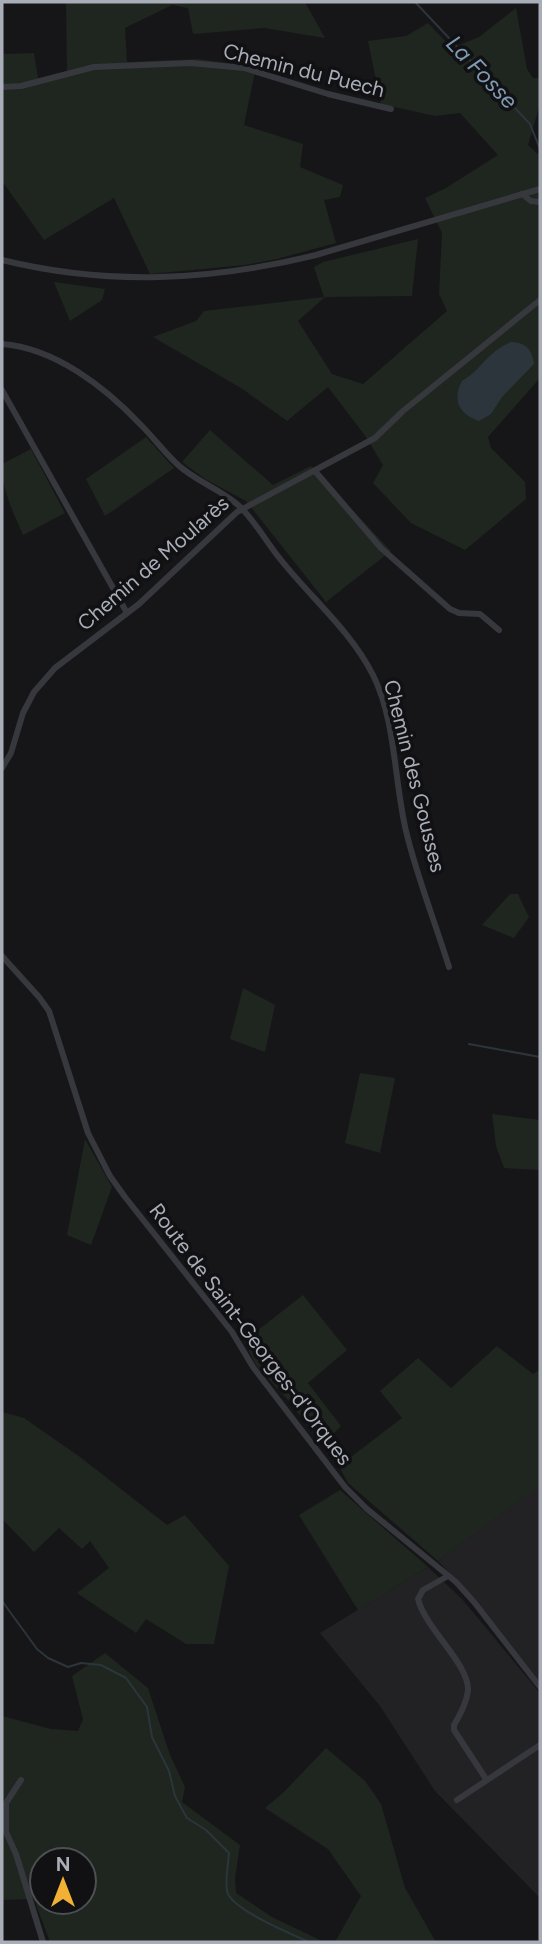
<svg xmlns="http://www.w3.org/2000/svg" width="542" height="1944" font-family="Figtree,sans-serif">
<style>
.built{fill:#222225}
.green{fill:#1e261f;fill-rule:evenodd}
.water{fill:#2c353c}
.lines{fill:none;stroke-linecap:round;stroke-linejoin:round}
.stream{stroke:#2c353c;stroke-width:2}
.minor{stroke:#37383d;stroke-width:6}
.labels{text-anchor:middle;dominant-baseline:central;stroke-width:7;stroke-linejoin:round;paint-order:stroke}
.street-label{font-size:21px;fill:#a8adb8;stroke:#111113}
.water-label{font-size:23px;font-style:italic;fill:#7f9bb3;stroke:#111113}
</style>
<rect width="100%" height="100%" fill="#161618"/>
<g class="built">
<path d="M537,1486L540,1490V1683L476,1601L438,1561Z"/>
<path d="M428,1567L462,1599L540,1693V1898L435,1791L380,1706L320,1633Z"/>
</g>
<g class="green">
<path d="M37,2H305L325,38L264,28L193,34L188,8L172,5L125,28L127,62L198,59L256,67L244,125L303,144L300,167L343,185L340,197L324,200L336,243L277,259L245,265L150,274L114,198L44,240L2,181V54L34,53L39,84L67,76L66,3Z"/>
<path d="M516,8L527,69L533,78H540V104L528,145L540,156V378L488,437L491,448L525,482L526,499L465,550L411,523L373,483L383,465L366,437L328,387L287,421L241,388L153,337L196,321L204,311L324,297L314,267L323,262L418,239L412,296L325,297L298,321L332,374L363,384L447,311L439,294L442,233L425,198L446,188L498,155L460,113L435,116L381,104L368,41L406,36L428,23L452,48L479,37Z"/>
<path d="M54,282L105,289L102,300L70,321Z"/>
<path d="M210,430L273,485L311,466L391,551L326,602L246,501L205,479L182,462Z"/>
<path d="M146,437L174,468L105,516L86,479Z"/>
<path d="M31,449L65,513L23,535C13,512 2,490 2,464Z"/>
<path d="M510,894H518L529,917L514,938L482,925Z"/>
<path d="M243,988L275,1005L265,1052L230,1039Z"/>
<path d="M360,1073L395,1078L380,1153L345,1143Z"/>
<path d="M492,1114L540,1120V1170L504,1168L496,1146Z"/>
<path d="M85,1139L112,1187L91,1245L67,1235Z"/>
<path d="M303,1295L347,1350L308,1383L341,1426L322,1445L288,1400L256,1365L244,1341Z"/>
<path d="M497,1346L533,1374L539,1370L540,1373V1490L537,1487L438,1561L348,1483L339,1466L402,1418L380,1391L418,1358L451,1388Z"/>
<path d="M2,1412L24,1418L80,1457L167,1525L185,1515L229,1566L214,1644H186L146,1619L136,1633L77,1593L109,1568L90,1541L82,1549L59,1528L34,1552L4,1521L2,1513Z"/>
<path d="M340,1490L428,1567L358,1610L299,1515Z"/>
<path d="M105,1653L148,1688L170,1755L185,1787L182,1802L240,1845L235,1878L236,1893L272,1917L324,1942H50L34,1899L2,1900V1716L51,1729L78,1731L83,1719L72,1676ZM42,1860H84V1902H42Z"/>
<path d="M326,1748L365,1781L381,1804L405,1888L436,1942H335L361,1896L328,1849L265,1808L284,1792Z"/>
</g>
<path class="water" d="M511,342C526,343 532,349 534,364L502,397L491,414L479,421C459,414 452,400 462,381C482,369 487,352 511,342Z"/>
<g class="lines">
<g class="stream">
<path d="M415,2L530,124L540,149"/>
<path d="M469,1044L540,1057"/>
<path d="M2,1601L37,1649L48,1658L68,1667L81,1663L101,1665L126,1678L147,1707L152,1737L169,1771L175,1796L182,1809L187,1818L206,1830L229,1853C228,1865 225,1880 227,1891C230,1909 292,1934 309,1942"/>
</g>
<g class="minor">
<path d="M2,87L21,86L94,67L191,63L244,68L328,94L391,109"/>
<path d="M522,194L531,201L540,202"/>
<path d="M2,260C108,286 210,281 316,255L540,189"/>
<path d="M2,344C55,348 105,387 141,425C153,437 164,452 177,464C195,481 220,489 238,505C255,520 266,542 281,560C311,598 351,631 373,675C396,721 394,781 406,831C417,877 435,922 449,967"/>
<path d="M2,390L127,613"/>
<path d="M315,471L381,548L450,609L459,613L480,614L499,630"/>
<path d="M2,768L11,753L23,713L34,692L55,668L139,604L237,512L375,438L403,411L540,300"/>
<path d="M2,956L39,997L49,1011L88,1133L110,1176L125,1197L232,1332L253,1367L345,1487L367,1509L456,1582L474,1602L540,1687"/>
<path d="M448,1576L423,1590L418,1599C425,1628 469,1664 468,1690C467,1702 460,1715 454,1725V1730L486,1779"/>
<path d="M21,1780L6,1803V1832L16,1854L43,1942"/>
<path d="M457,1800L540,1745"/>
</g>
</g>
<g class="labels">
<g class="street-label">
<text transform="translate(304 70) rotate(14)">Chemin du Puech</text>
<text transform="translate(153 563) rotate(-41)">Chemin de Moularès</text>
<text transform="translate(415 776) rotate(76)">Chemin des Gousses</text>
<text transform="translate(251 1334) rotate(53)">Route de Saint-Georges-d'Orques</text>
</g>
<g class="water-label">
<text transform="translate(482 72) rotate(46)">La Fosse</text>
</g>
</g>
<rect width="542" height="1944" fill="none" stroke="#a8adb8" stroke-width="7"/>
<g transform="translate(63 1881)"><circle r="33" fill="#111113" stroke="#4d4f55" stroke-width="2"/>
<path d="M0-5L12 26L0 18L-12 26Z" fill="#f2b134"/>
<text y="-10" font-size="19" font-weight="bold" text-anchor="middle" fill="#a8adb8">N</text>
</g>
</svg>
